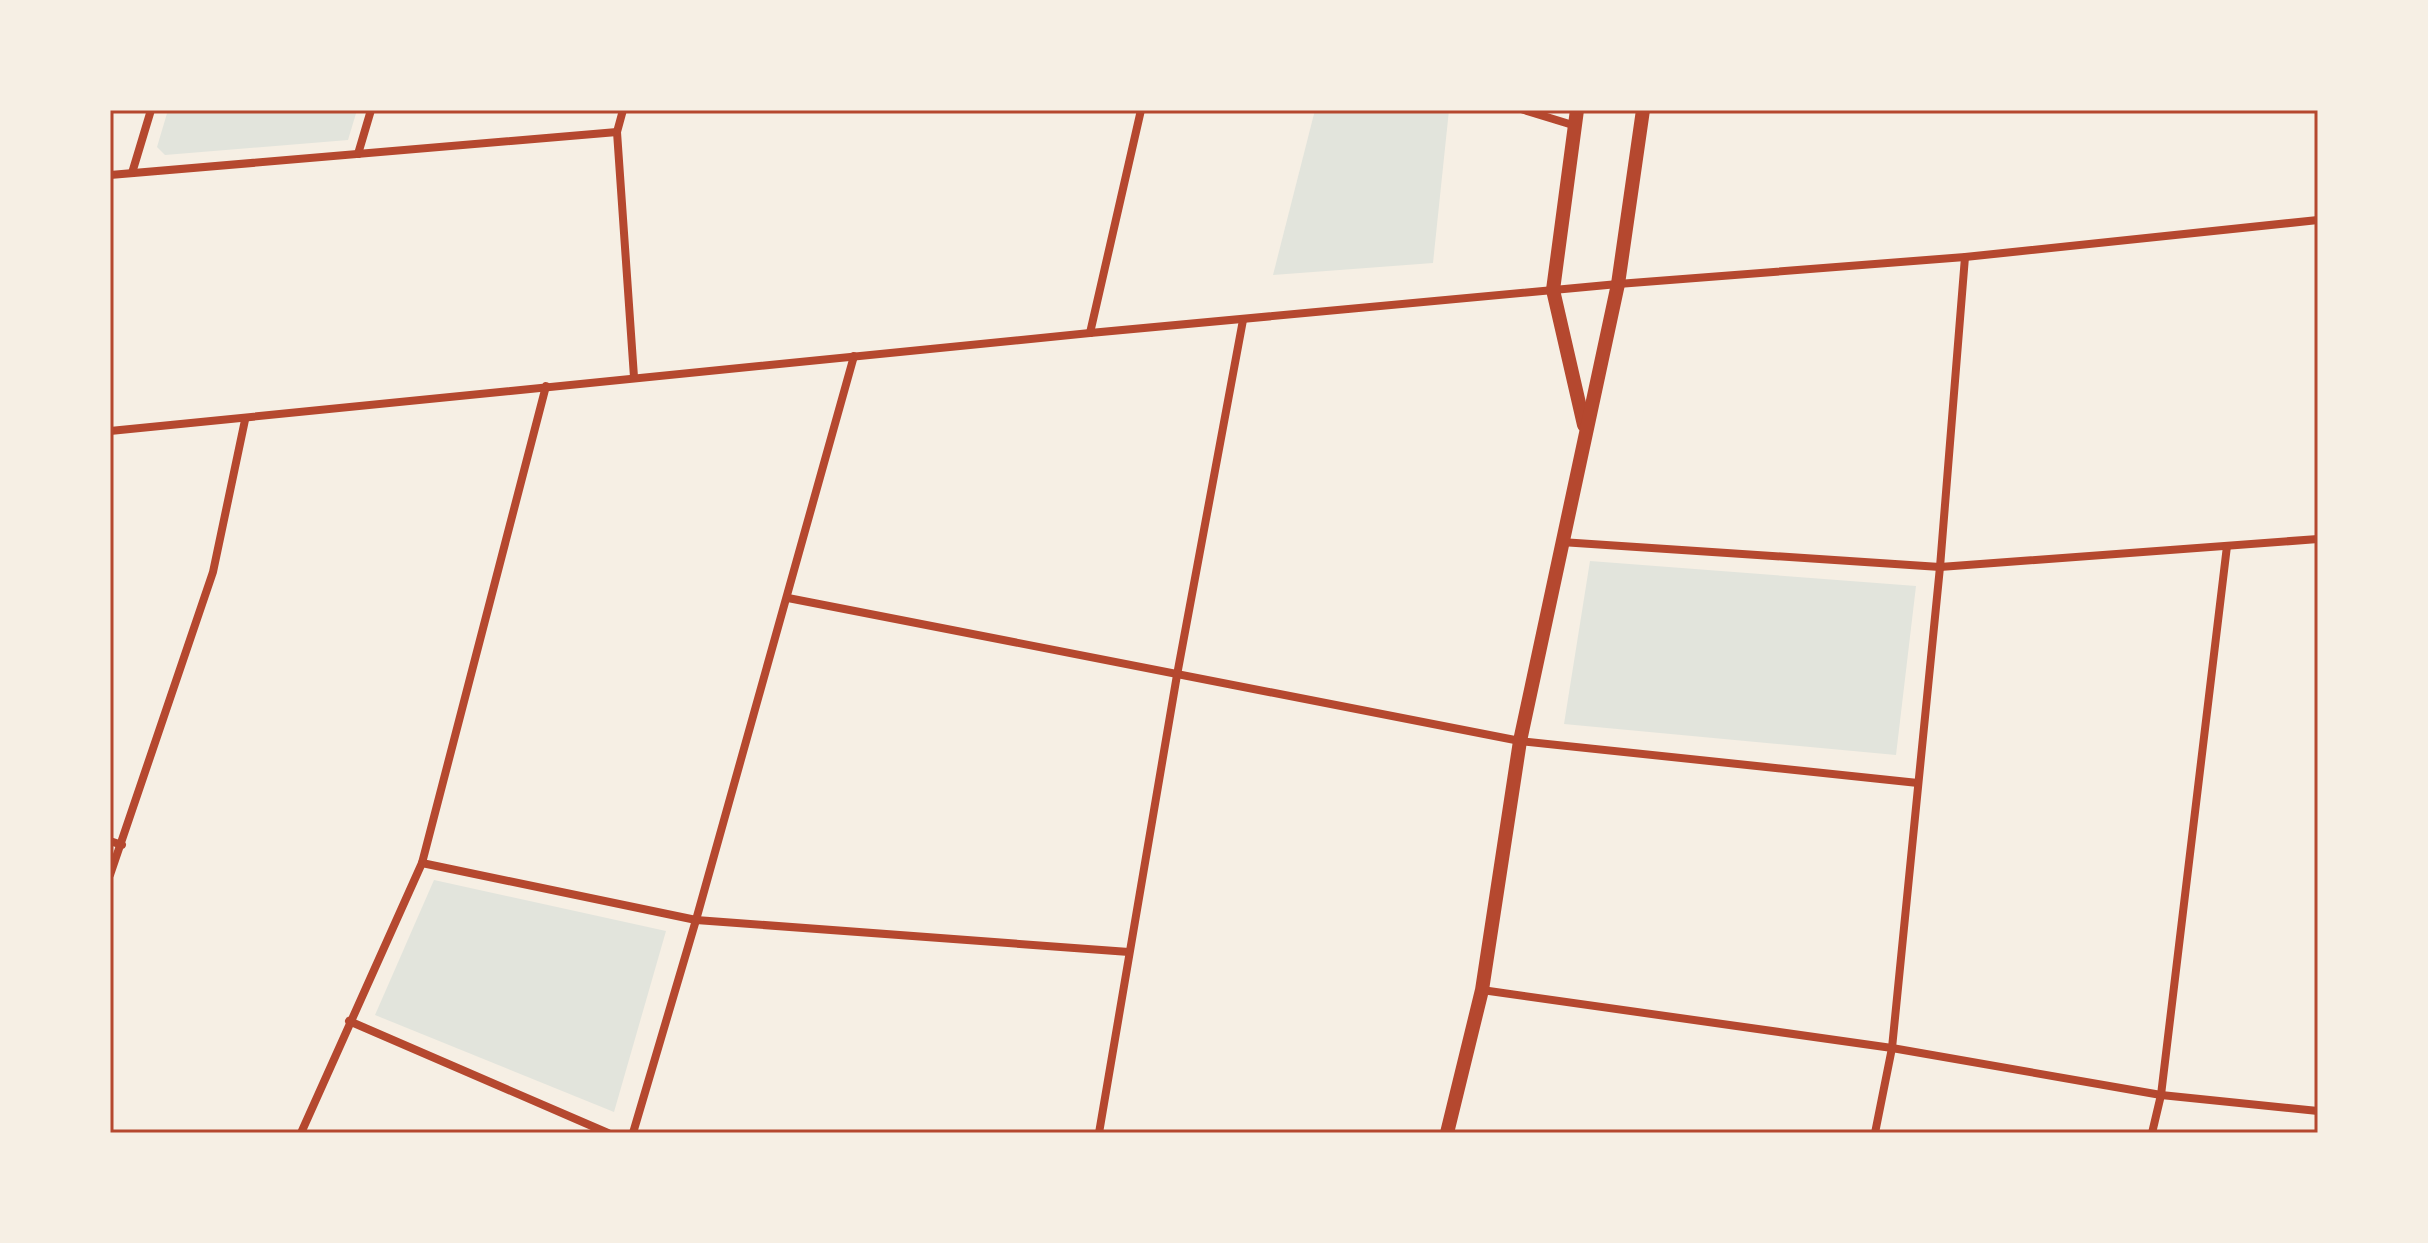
<svg xmlns="http://www.w3.org/2000/svg" width="2428" height="1243" font-family="'Archivo Narrow',sans-serif">
<style>
.green{fill:#e2e4dc}
.lines{fill:none;stroke-linecap:round;stroke-linejoin:round}
.minor{stroke:#b5482f;stroke-width:8}
.tertiary{stroke:#b5482f;stroke-width:14}
.neatline{fill:none;stroke:#b5482f;stroke-width:3}
</style>
<rect width="100%" height="100%" fill="#f6efe4"/>
<g class="green">
<path d="M168,110H357L348,140L165,155L157,147Z"/>
<path d="M1315,110H1449L1433,263L1273,275Z"/>
<path d="M1590,561L1916,586L1896,755L1564,724Z"/>
<path d="M434,880L666,931L614,1112L375,1015Z"/>
</g>
<g class="lines">
<g class="minor">
<path d="M623,110L617,132L634,377"/>
<path d="M1524,110L1576,126"/>
<path d="M358,154L371,110"/>
<path d="M132,173L151,110"/>
<path d="M110,175L617,132"/>
<path d="M1090,333L1141,110"/>
<path d="M110,431L1090,333L1618,284L1965,257L2318,220"/>
<path d="M1561,542L1940,567L2318,539"/>
<path d="M788,598L1520,741L1918,783"/>
<path d="M110,841L122,845"/>
<path d="M422,863L696,920L1129,952"/>
<path d="M110,875L213,572L245,420"/>
<path d="M1482,990L1892,1048L2161,1095L2318,1111"/>
<path d="M349,1021L608,1133"/>
<path d="M301,1133L422,863L546,386"/>
<path d="M633,1133L696,920L854,356"/>
<path d="M1099,1133L1177,675L1243,320"/>
<path d="M1875,1133L1892,1048L1940,567L1965,257"/>
<path d="M2152,1133L2161,1095L2227,546"/>
</g>
<g class="tertiary">
<path d="M1577,110L1553,290L1584,425"/>
<path d="M1447,1133L1482,990L1520,741L1618,284L1643,110"/>
</g>
</g>
<rect width="2428" height="1243" fill="none" stroke="#f6efe4" stroke-width="224"/>
<rect x="112" y="112" width="2204" height="1019" class="neatline"/>
</svg>
